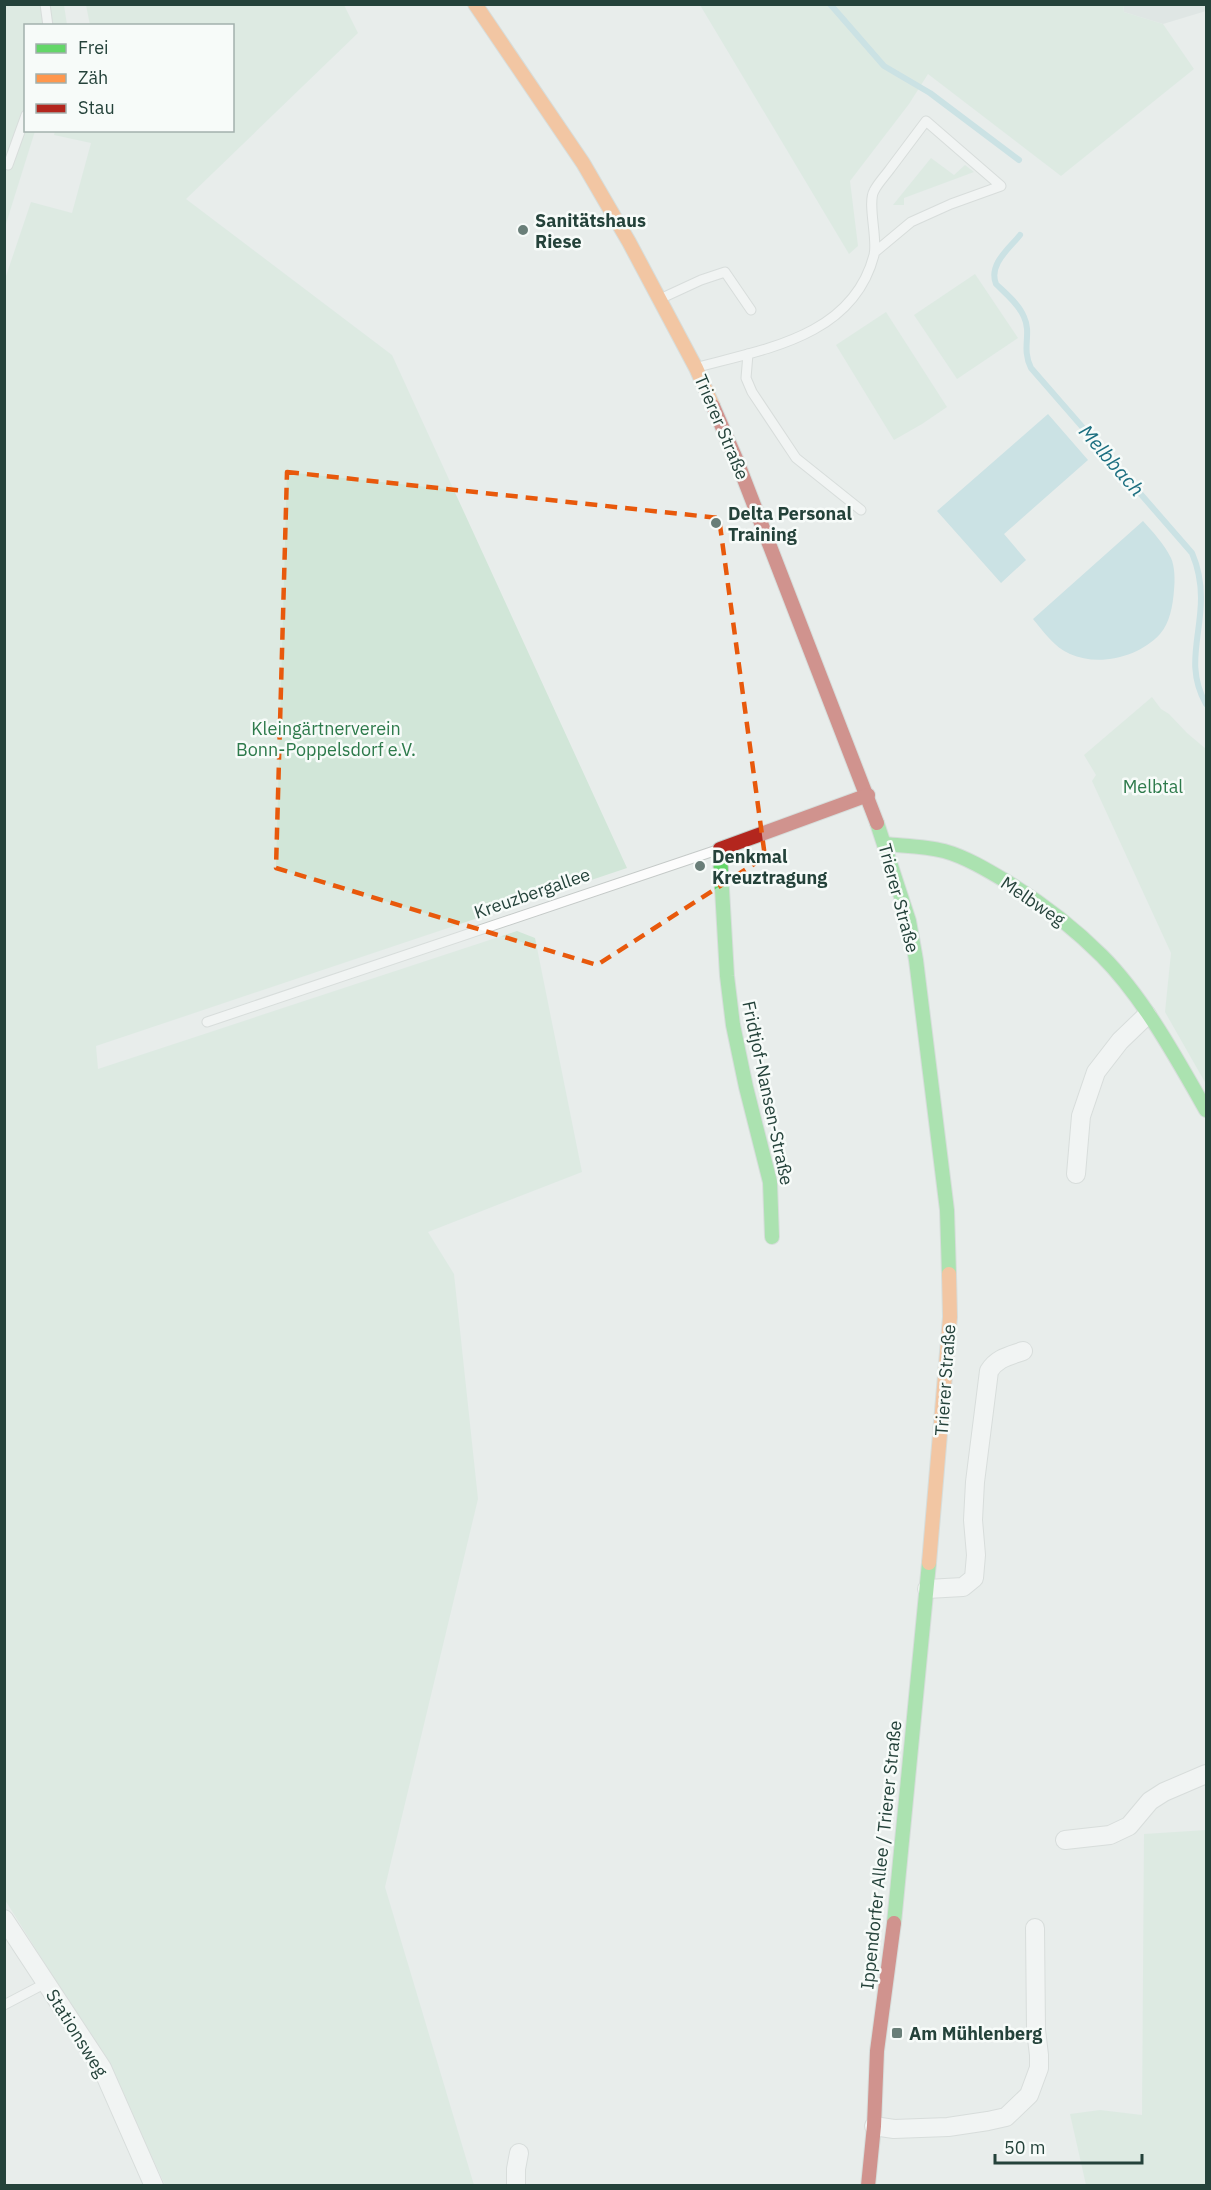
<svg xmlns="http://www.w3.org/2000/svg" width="1211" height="2190" font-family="'IBM Plex Sans',sans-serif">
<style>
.built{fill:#d6dedb}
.green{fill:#d1e6d8}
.water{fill:#a9d4db}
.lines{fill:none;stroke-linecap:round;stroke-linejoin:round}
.stream{stroke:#a9d4db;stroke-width:6}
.lane-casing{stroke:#c5cac8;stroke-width:11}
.street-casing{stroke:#c5cac8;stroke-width:20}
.fast-casing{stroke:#c3cbc8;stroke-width:16}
.slow-casing{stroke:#c3cbc8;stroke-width:16}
.jam-casing{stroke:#c3cbc8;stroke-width:16}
.lane{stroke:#fcfcfc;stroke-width:9}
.street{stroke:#fcfcfc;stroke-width:18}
.fast{stroke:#63d668;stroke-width:14}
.slow{stroke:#ff974d;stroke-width:14}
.jam{stroke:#b3261e;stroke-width:14}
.marked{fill:none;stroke:#e8590c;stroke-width:4.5;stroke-dasharray:12 8;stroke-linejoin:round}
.poi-dot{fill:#697e78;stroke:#f7fbf9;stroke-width:2}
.labels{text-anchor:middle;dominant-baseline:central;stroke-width:5;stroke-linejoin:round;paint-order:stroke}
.poi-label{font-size:18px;font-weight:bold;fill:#24423a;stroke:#f7fbf9;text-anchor:start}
.street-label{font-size:18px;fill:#24423a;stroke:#f7fbf9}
.park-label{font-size:18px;fill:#2d7a4b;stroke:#f7fbf9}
.water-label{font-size:20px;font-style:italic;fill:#1c6f80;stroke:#f7fbf9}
</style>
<rect width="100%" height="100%" fill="#e8edeb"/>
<path class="built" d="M1123,5H1206V11L1163,24L1124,12Z"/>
<g class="green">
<path d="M5,5H64L67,25L26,26V130L35,131L5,227Z"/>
<path d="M86,5H344L358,33L186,199L392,355L627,868L96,1046L98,1069L517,931L535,938L582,1172L428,1232L454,1274L478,1499L385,1887L474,2185H165L109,2066L5,1900V279L31,202L72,213L91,143L54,135L55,131L232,130V26L90,25Z"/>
<path d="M700,5H1123L1124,12L1163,24L1194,69L1061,176L928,74L909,104L850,181L858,246L849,254Z"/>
<path d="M931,158L954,175L965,165L974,172L904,198V205H893Z"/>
<path d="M975,274L1018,338L957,379L914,315Z"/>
<path d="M886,312L947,407L922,424L894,440L836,345Z"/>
<path d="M1152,697L1161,709L1169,714L1187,733L1206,749V1084L1165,1012L1171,953L1092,781L1096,775L1084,755Z"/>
<path d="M1206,1830V2185H1086L1070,2114L1100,2110L1142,2115L1144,1834Z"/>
</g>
<g class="water">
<path d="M1048,414L1088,460L1004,534L1026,560L1001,583L937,511Z"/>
<path d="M1143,521C1153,532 1164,544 1171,558C1175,567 1175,581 1174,590C1173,604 1170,623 1160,634C1139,657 1099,667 1070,654C1054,647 1044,632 1033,619Z"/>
</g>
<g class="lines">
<g class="stream">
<path d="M830,4L884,66L930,93L1019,160"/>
<path d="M1020,235C1010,248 988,264 996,284C1005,293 1019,304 1024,317C1032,334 1021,348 1031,368L1192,553C1198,567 1201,583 1201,598C1201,637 1185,667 1206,704"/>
</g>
<defs>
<g id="lane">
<path d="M45,4L48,26"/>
<path d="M4,164L8,165L26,115"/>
<path d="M662,298L701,280L725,272L751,310"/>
<path d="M748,354L746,378L752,392L796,458L861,510"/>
<path d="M698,367C766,349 853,336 874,255C878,239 867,203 874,191C878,183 885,176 890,169C902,153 914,137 926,121L1001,186L951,204L911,222L875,252"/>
<path d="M207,1022L717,850"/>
<path d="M4,2005L46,1983"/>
</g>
<g id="street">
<path d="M1076,1174L1081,1116L1096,1072L1120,1041L1147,1015"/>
<path d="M927,1589L963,1587L974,1578L976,1555L973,1520L975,1482L989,1371C997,1358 1009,1356 1023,1351"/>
<path d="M1065,1840L1110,1835L1129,1826L1150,1801L1164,1792L1206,1774"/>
<path d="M4,1919L102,2068L154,2186"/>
<path d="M874,2126L894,2129L948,2127L988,2121L1006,2117L1029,2095L1039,2068V2055L1036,2030L1035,1928"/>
<path d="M516,2186V2169L519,2153"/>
</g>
<g id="fast">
<path d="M877,823L909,921L916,960L947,1210L949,1274"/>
<path d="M885,844C904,846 925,846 944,851C966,857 989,871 1009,883C1043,904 1074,928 1102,956C1143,997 1177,1059 1206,1110"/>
<path d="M720,854L727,976L733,1025L746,1087L770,1182L772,1237"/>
<path d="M894,1923L929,1563"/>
</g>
<g id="slow">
<path d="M475,4L583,163L629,242L696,368L713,406"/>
<path d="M929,1563L950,1317L949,1274"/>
</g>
<g id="jam">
<path d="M713,406L737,461L877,823"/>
<path d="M720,854V849L868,795"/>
<path d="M868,2186L874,2126L877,2051L894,1923"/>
</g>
</defs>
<use href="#lane" class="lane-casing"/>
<use href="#street" class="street-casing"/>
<use href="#fast" class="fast-casing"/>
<use href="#slow" class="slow-casing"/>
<use href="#jam" class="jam-casing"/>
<use href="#lane" class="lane"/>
<use href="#street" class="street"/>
<use href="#fast" class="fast"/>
<use href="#slow" class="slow"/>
<use href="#jam" class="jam"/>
</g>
<path d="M0 0H1211V2190H0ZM287,472L719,518L765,857L597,965L276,868Z" fill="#e8edeb" fill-opacity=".55" fill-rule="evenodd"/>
<path class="marked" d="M287,472L719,518L765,857L597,965L276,868Z"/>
<g class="poi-dot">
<circle cx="523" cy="230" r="6"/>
<circle cx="716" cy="523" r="6"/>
<circle cx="700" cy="866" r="6"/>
<rect x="891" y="2027" width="12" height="12" rx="3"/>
</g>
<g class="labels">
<g class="poi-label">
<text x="535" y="220">Sanitätshaus<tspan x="535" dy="21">Riese</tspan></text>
<text x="728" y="513">Delta Personal<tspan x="728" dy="21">Training</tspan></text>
<text x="712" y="856">Denkmal<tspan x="712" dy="21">Kreuztragung</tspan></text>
<text x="909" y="2033">Am Mühlenberg</text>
</g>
<g class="street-label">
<text transform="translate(722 427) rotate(67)">Trierer Straße</text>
<text transform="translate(532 893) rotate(-19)">Kreuzbergallee</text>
<text transform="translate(899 898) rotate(75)">Trierer Straße</text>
<text transform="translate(1033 901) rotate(34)">Melbweg</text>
<text transform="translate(768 1093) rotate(78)">Fridtjof-Nansen-Straße</text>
<text transform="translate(945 1380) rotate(-86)">Trierer Straße</text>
<text transform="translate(881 1855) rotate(-84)">Ippendorfer Allee / Trierer Straße</text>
<text transform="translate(77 2033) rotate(58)">Stationsweg</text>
</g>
<g class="park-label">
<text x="326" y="728">Kleingärtnerverein<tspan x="326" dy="21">Bonn-Poppelsdorf e.V.</tspan></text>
<text x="1153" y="786">Melbtal</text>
</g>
<g class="water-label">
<text transform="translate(1112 460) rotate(49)">Melbbach</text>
</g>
</g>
<rect width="1211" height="2190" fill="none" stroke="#24423a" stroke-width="12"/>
<rect x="24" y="24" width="210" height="108" fill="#f7fbf9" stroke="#a3b1ad" stroke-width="1.5"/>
<rect x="36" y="44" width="30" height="9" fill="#63d668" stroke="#a3b1ad" stroke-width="1.5"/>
<text x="78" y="54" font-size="18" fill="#24423a">Frei</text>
<rect x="36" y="74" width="30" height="9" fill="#ff974d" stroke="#a3b1ad" stroke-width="1.5"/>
<text x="78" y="84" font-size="18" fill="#24423a">Zäh</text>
<rect x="36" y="104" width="30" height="9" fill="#b3261e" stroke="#a3b1ad" stroke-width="1.5"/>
<text x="78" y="114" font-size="18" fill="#24423a">Stau</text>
<path d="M995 2154v9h147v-9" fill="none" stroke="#24423a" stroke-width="3"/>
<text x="1004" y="2154" font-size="18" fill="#24423a" stroke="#f7fbf9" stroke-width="4.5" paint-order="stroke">50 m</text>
</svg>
